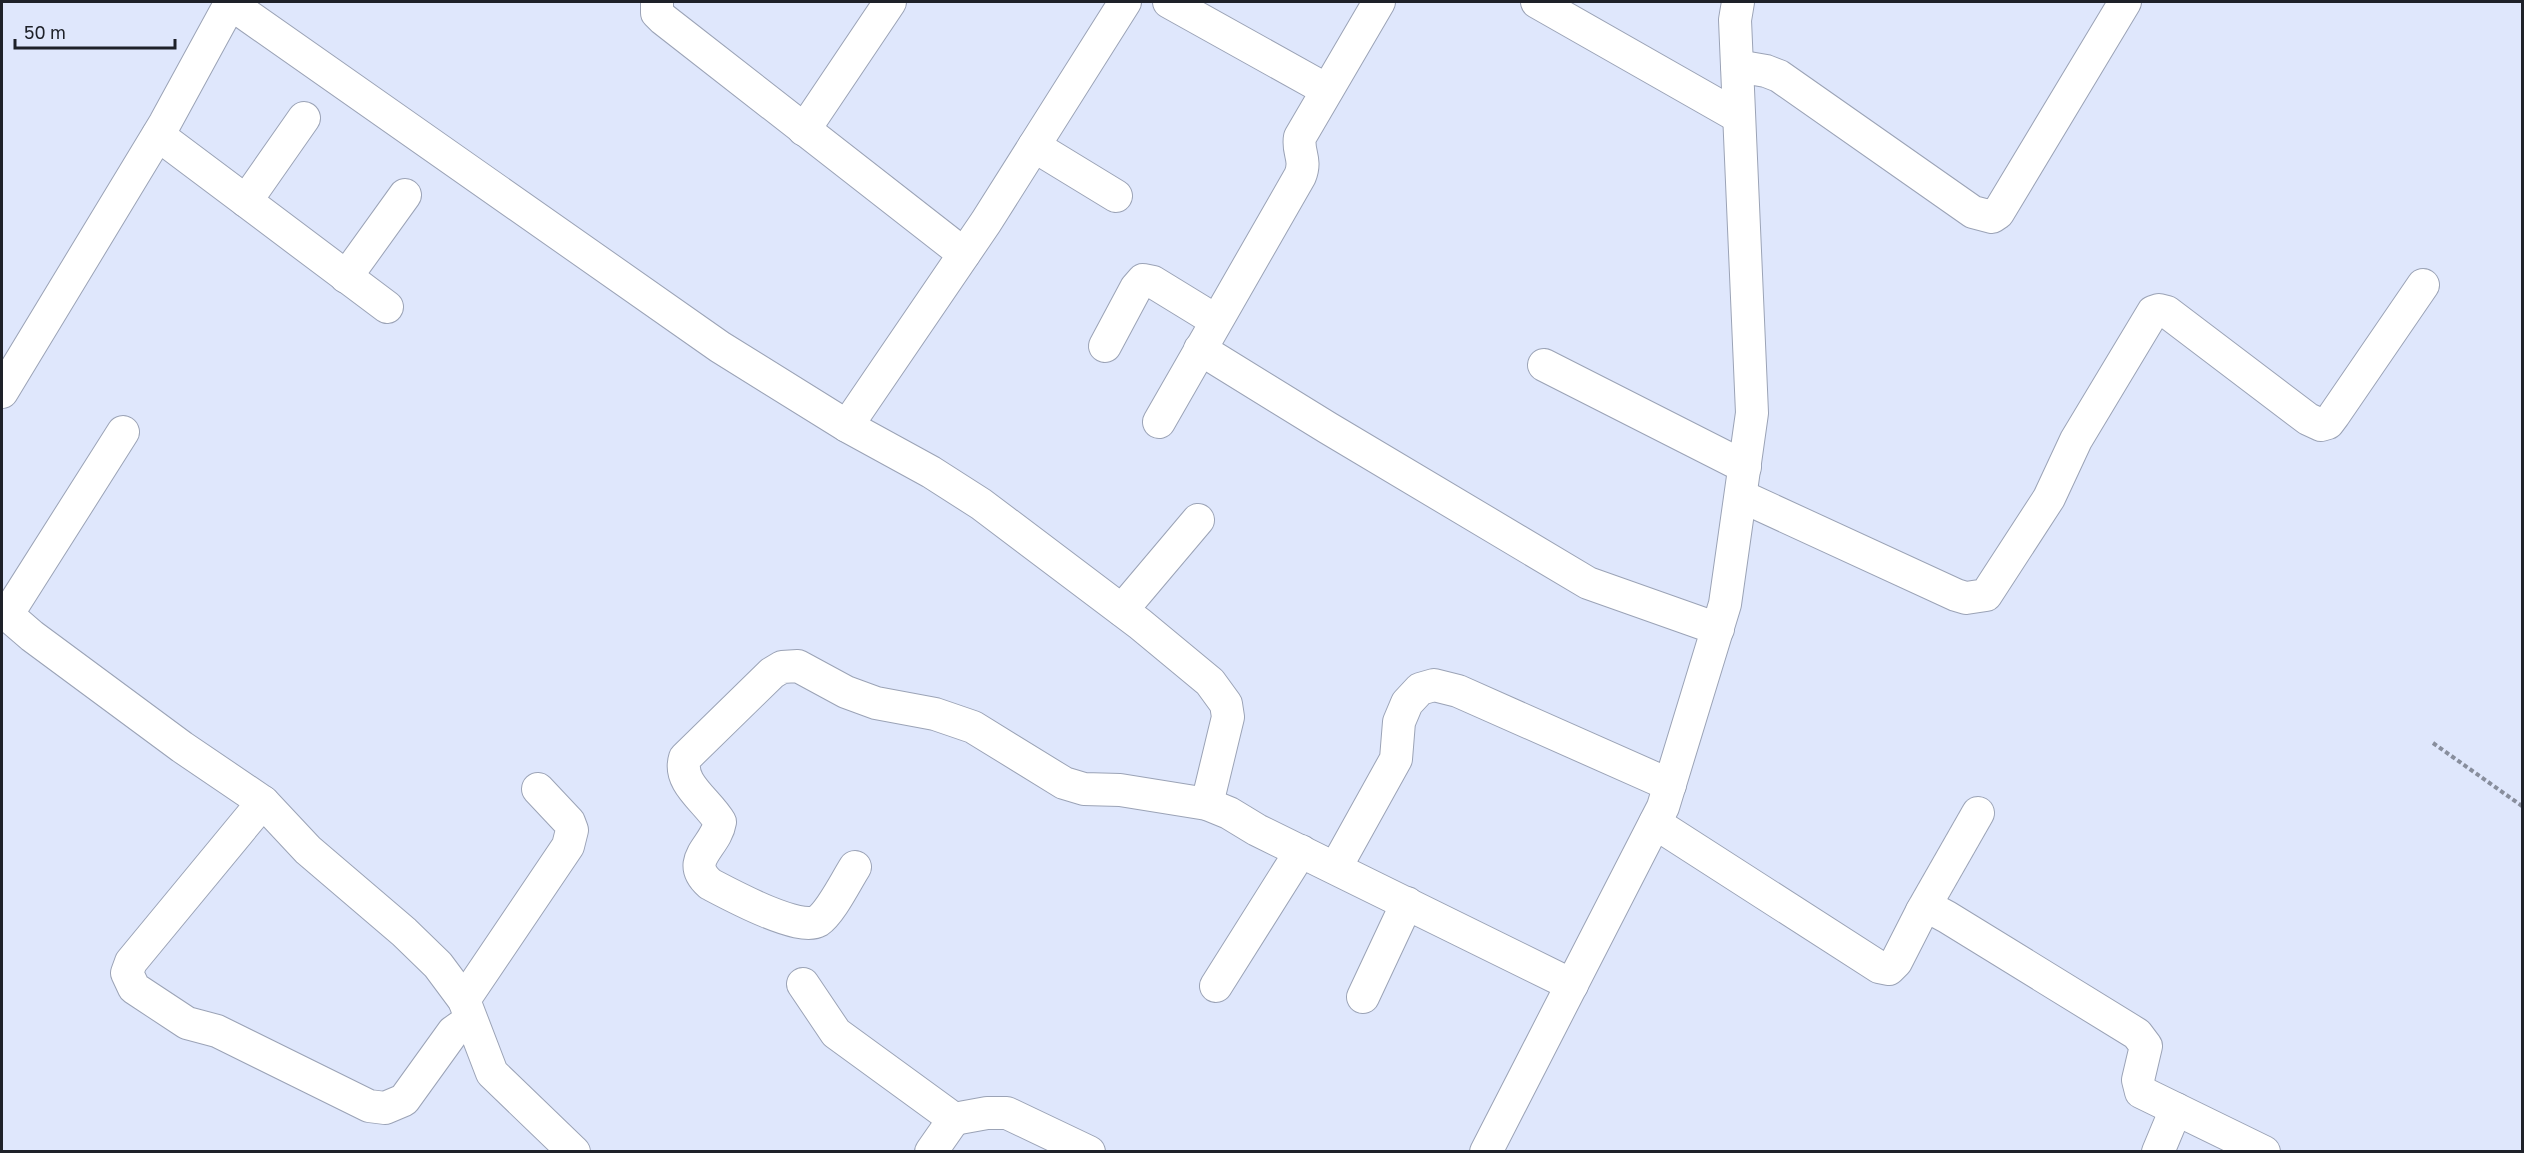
<svg xmlns="http://www.w3.org/2000/svg" width="2524" height="1153" font-family="'Golos Text',sans-serif">
<style>
.lines{fill:none;stroke-linecap:round;stroke-linejoin:round}
.minor-casing{stroke:#9ba3b6;stroke-width:34}
.path{stroke:#888e9d;stroke-width:4;stroke-dasharray:4.5 3;stroke-linecap:butt}
.minor{stroke:#fff;stroke-width:32}
</style>
<rect width="100%" height="100%" fill="#dfe7fc"/>
<g class="lines">
<defs>
<g id="minor">
<path d="M235,2L244,13L720,347L847,426L931,472L981,504L1140,624L1210,682L1226,704L1228,717L1207,804"/>
<path d="M657,2V13L663,19L964,254"/>
<path d="M1169,2L1327,90"/>
<path d="M1537,2L1739,117"/>
<path d="M1737,66L1766,71L1779,76L1973,212L1992,217L1998,213L2125,2"/>
<path d="M804,130L890,2"/>
<path d="M158,135L387,307"/>
<path d="M1034,146L1116,196"/>
<path d="M246,201L304,118"/>
<path d="M346,277L405,195"/>
<path d="M1105,346L1136,288L1143,280L1153,282L1215,320"/>
<path d="M1200,349L1328,428L1588,583L1718,629"/>
<path d="M1544,365L1745,467"/>
<path d="M2,392L165,123L231,2"/>
<path d="M1159,422L1300,176C1307,159 1297,152 1300,137L1379,2"/>
<path d="M847,426L986,222L1125,2"/>
<path d="M1741,496L1956,595L1966,598L1986,595L2049,498L2076,440L2153,312L2159,310L2167,312L2308,419L2321,425L2328,423L2334,415L2423,285"/>
<path d="M2,610L32,636L182,747L263,802L308,850L404,932L438,965L464,1000L492,1073L574,1152"/>
<path d="M1122,610L1198,520"/>
<path d="M7,615L123,432"/>
<path d="M263,802L131,962L127,973L134,988L187,1023L217,1031L369,1106L385,1108L404,1100L453,1032L470,1020"/>
<path d="M1655,823L1879,967L1889,969L1896,962L1922,911L1934,910L1947,917L2137,1034L2146,1046L2138,1080L2141,1092L2264,1152"/>
<path d="M855,867C846,881 831,912 818,921C799,932 729,894 710,884C683,860 716,847 720,822C708,801 677,783 685,758L772,673L782,667L798,666L846,692L876,703L935,714L973,727L1064,783L1084,789L1120,790L1207,804L1229,813L1257,830L1572,985"/>
<path d="M1336,867L1396,759L1399,722L1407,703L1420,689L1434,685L1458,691L1670,785"/>
<path d="M1922,911L1978,813"/>
<path d="M803,984L836,1033L954,1119L987,1113H1007L1089,1152"/>
<path d="M1216,986L1301,851"/>
<path d="M1363,997L1407,903"/>
<path d="M464,1000L568,846L572,830L569,822L538,789"/>
<path d="M931,1152L954,1119"/>
<path d="M1486,1152L1663,807L1725,604L1752,413L1735,20L1738,2"/>
<path d="M2158,1152L2176,1109"/>
</g>
</defs>
<use href="#minor" class="minor-casing"/>
<path class="path" d="M2433,743L2522,806"/>
<use href="#minor" class="minor"/>
</g>
<rect width="2524" height="1153" fill="none" stroke="#1e2129" stroke-width="6"/>
<path d="M15 39v9h160v-9" fill="none" stroke="#1e2129" stroke-width="3"/>
<text x="24" y="39" font-size="18" fill="#1e2129" stroke="#dfe7fc" stroke-width="4.5" paint-order="stroke">50 m</text>
</svg>
